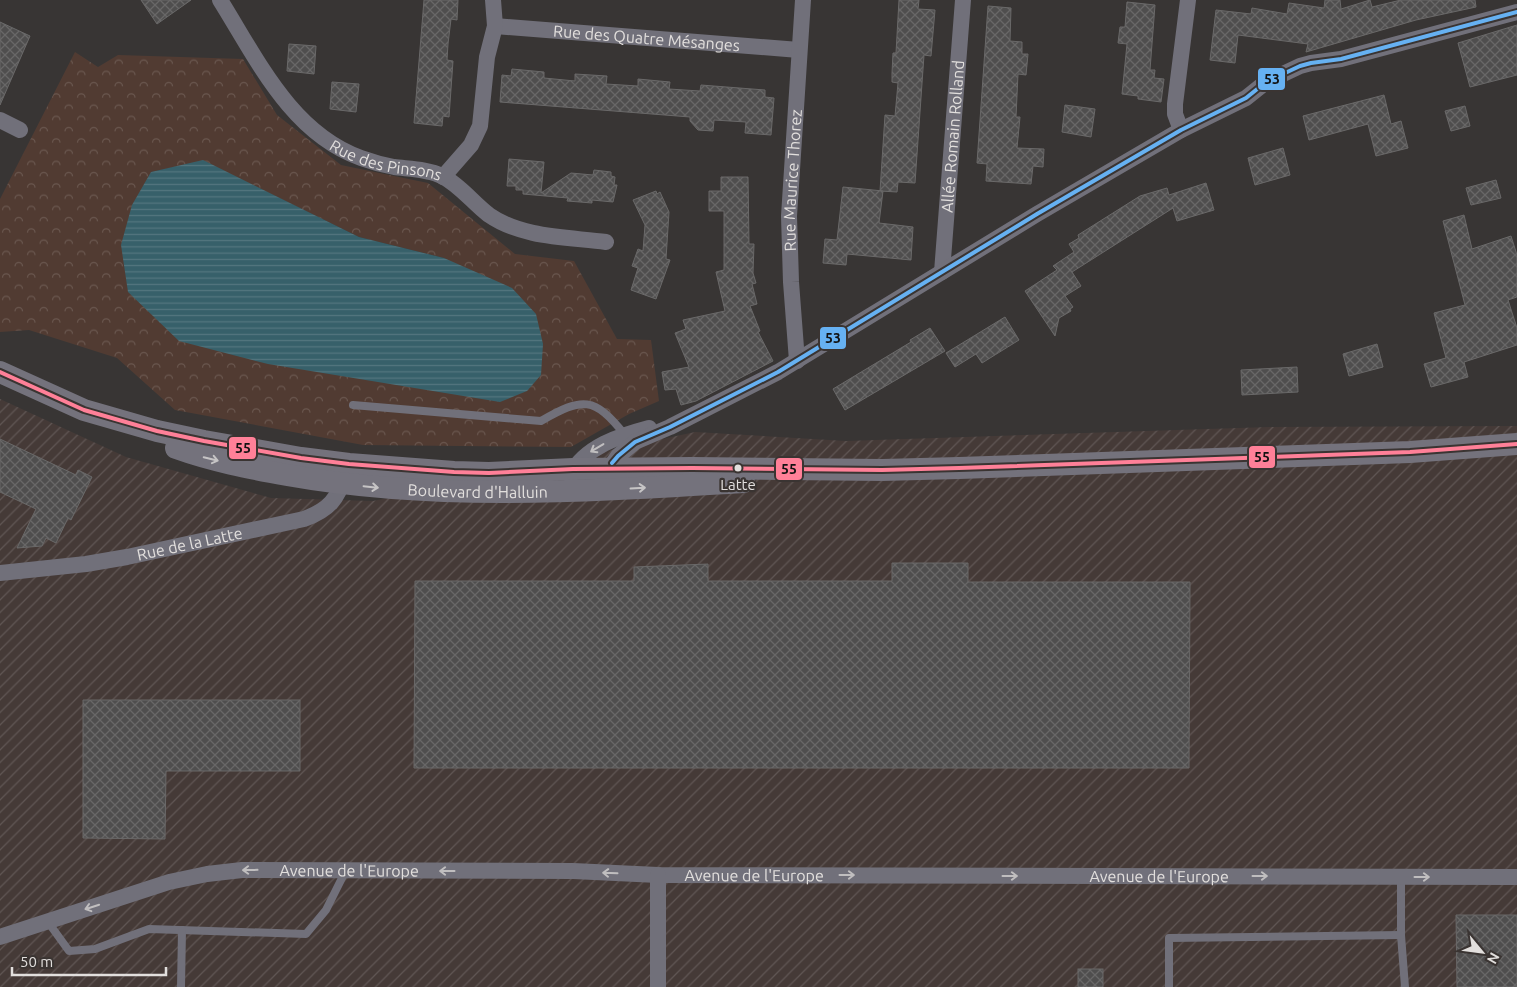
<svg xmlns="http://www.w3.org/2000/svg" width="1517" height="987" font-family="Ubuntu,sans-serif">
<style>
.industrial{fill:url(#industrial-furrows)}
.forest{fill:url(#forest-crowns);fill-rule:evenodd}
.water{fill:url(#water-rules)}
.building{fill:url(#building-cross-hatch);stroke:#6a6969}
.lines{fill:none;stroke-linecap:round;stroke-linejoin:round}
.service{stroke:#71707a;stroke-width:8}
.minor{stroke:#71707a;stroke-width:16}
.secondary{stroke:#74727c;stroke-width:22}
.bus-1-casing{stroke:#3a3432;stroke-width:8}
.bus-2-casing{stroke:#3a3432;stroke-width:8}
.bus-1{stroke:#ff8098;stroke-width:4}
.bus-2{stroke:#66b1f2;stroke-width:4}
.oneway{stroke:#c0bebf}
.oneway2{stroke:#c6c4c5}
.bus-dot{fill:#e2dfdd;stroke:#3a3432;stroke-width:2}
.labels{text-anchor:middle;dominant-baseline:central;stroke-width:4.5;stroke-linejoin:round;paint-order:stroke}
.bus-label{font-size:15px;fill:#e2dfdd;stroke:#3a3432}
.street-label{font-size:16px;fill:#e2dfdd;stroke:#3a3432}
.line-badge{stroke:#3a3432;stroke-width:2}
.pale-badge-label{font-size:14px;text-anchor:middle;font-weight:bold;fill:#111}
</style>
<defs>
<pattern id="industrial-furrows" width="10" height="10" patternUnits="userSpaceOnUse" patternTransform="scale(1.25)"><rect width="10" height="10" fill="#453a37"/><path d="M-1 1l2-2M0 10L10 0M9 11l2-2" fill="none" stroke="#605654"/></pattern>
<pattern id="forest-crowns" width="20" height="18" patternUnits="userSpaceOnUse" patternTransform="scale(1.25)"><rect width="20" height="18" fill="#513b32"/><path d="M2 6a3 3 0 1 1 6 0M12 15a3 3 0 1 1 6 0" fill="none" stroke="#6a574f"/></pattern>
<pattern id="water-rules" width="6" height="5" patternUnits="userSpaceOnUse" patternTransform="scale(1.25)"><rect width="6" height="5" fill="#37606a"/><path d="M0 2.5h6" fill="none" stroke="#54767f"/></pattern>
<pattern id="building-cross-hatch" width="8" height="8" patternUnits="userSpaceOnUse" patternTransform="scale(1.25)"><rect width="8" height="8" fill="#4f4e4e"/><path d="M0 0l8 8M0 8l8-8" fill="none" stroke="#686767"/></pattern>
</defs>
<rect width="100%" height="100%" fill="#383534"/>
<path class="industrial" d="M0,399L126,457L271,498L373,501L695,432L846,441L1269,427L1517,426V987H0Z"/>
<path class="forest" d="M75,52L98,67L118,55L243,59L277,115L341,165L428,183L515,254L574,261L617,339L651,340L659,401L629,414L571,447L363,445L175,410L117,358L29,330L0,332V199ZM203,161L359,237L444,258L536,314L151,172Z"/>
<path class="water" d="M203,160L359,237L444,258L512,288L536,314L543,344L541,375L527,391L500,402L268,364L179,341L128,292L121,245L132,205L151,172Z"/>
<g class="building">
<path d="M141,0H191L157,24Z"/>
<path d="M424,0H458L457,20L451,19L448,44L447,60L453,61L449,117L443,116L442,126L414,123Z"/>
<path d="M899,0H919L918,9L935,10L931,56L924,55L915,183L898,182L897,192L880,191L885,115L895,116L898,83L892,82V73L893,53H896Z"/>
<path d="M1325,0H1340L1341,9L1370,0L1372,7L1401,0H1475L1476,7L1416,20L1306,52L1308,44L1238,35L1235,63L1210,60L1216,10L1251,14L1252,8L1287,14L1289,3L1324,8Z"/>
<path d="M1127,2L1155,5L1150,70H1155L1154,78L1164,79L1161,102L1138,99V96L1122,94L1127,44L1118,43L1120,27H1125Z"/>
<path d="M988,6L1011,8L1010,41L1022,42V54H1028L1026,75L1018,74L1016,117H1020L1017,148L1044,149L1043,167L1033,166L1031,184L986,181L987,164L977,163Z"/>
<path d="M0,22L30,36L0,105Z"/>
<path d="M1517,25V75L1470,87L1458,43Z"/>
<path d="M289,44L316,46L314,74L287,71Z"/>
<path d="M512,69L544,72V78L575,81V74L607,76L606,84L638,86V79L670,82L669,89L700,91L701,85L765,90V97L774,98L771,135L745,133L746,122L714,120L713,131L698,130L690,121V117L500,102L502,75L511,76Z"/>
<path d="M332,82L359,84L356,112L330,109Z"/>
<path d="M1384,95L1391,124L1401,121L1408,148L1376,156L1368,124L1309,140L1303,116Z"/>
<path d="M1065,105L1095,109L1091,137L1062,132Z"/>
<path d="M1465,106L1470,126L1451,131L1445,111Z"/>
<path d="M1283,148L1290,175L1255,185L1248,158Z"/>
<path d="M509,159L544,162L541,193L571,173L593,175L594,170L611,172V176L615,177L614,185H617L613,202L592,200V203L580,202L567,201L568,198L523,194V190H516V186H507Z"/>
<path d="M721,177H748L749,244H754L753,273L756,283L752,284L757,304L750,306L760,331L758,332L773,361L696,401L681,405L676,389L665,390L662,372L689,367L675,333L686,329L683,320L725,311L716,272L724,270V211H709V191H721Z"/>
<path d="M1496,180L1501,198L1471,205L1466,188Z"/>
<path d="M1206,183L1214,210L1177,221L1173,208L1072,272L1081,286L1065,296L1073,307L1070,309L1071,311L1059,318L1055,336L1025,291L1057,270L1053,266L1074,252L1069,244L1079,238L1078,235L1140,196L1167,188L1169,195Z"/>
<path d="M843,187L883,191L879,223L913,227L911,260L847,254L846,265L823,263L825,239L837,240Z"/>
<path d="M656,191L657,194L660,192L669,212L666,259L670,260L656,299L631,290L638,268L632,266L638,249L643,251L645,225L633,200Z"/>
<path d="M1464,215L1472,249L1511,236L1517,255V297L1508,300L1517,328V345L1464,362L1468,377L1431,387L1424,364L1446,358L1434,313L1465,305L1443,221Z"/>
<path d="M1005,317L1019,340L982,363L976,354L955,367L946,353Z"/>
<path d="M930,328L945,351L845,410L833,389L911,342L910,340Z"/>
<path d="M1377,344L1383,367L1349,376L1343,354Z"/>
<path d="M1297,367L1298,392L1242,395L1241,370Z"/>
<path d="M0,439L76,475L78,470L92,477L71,520L68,518L56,543L46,538L42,546L17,548L36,509L0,492Z"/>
<path d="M892,563H968V582H1190L1189,768H414L415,581H634V567L708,564V581H892Z"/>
<path d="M83,700H300V771H166L165,839L83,838Z"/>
<path d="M1456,915H1517V987H1457Z"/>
<rect x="1078" y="969" width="25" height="18"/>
</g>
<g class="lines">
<g class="service">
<path d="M353,405L541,421C583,397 594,396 625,435"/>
<path d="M1401,877V935L1405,987"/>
<path d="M48,922L69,951L95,949L149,929L306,934L326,910L346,870"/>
<path d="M181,987L182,930"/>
<path d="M1169,987V938L1401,935"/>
</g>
<g class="minor">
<path id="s1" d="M220,0C257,59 291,133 361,158C372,162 383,165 394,167C410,169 428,169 442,176C460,185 473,203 489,215C522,238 568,237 606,242"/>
<path id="s2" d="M495,26L799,50"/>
<path d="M0,120L20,130"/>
<path d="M1181,130L1175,114V104L1188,0"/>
<path d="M443,177L471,145L480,126L487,57L495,26L493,0"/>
<path id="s3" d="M942,272L963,0"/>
<path id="s4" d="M797,361L791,282L789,216L803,0"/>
<path d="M570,475C586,446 619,436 649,428"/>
<path d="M606,476L609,469L618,456L635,442L670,427L778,372L1037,214L1181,130L1246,98L1266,82L1300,66L1311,63L1341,59L1517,12"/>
<path id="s5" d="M0,573L86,564L127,557L304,519C329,510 338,499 346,473"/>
<path id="s6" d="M0,937L169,882L207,874L242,870L573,871L658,875L1517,877"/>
<path d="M658,987V875"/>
</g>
<g class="secondary">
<path d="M0,372L84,410L157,431L204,441L301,458L349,464L454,472L489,473L573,469L692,468L882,470L959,468L1410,452L1517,444"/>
<path id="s7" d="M176,448C212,461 249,468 287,475C438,502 592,491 744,482"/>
</g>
<defs>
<path id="bus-1" d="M0,372L84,410L157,431L204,441L301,458L349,464L454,472L489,473L573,469L692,468L882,470L959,468L1410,452L1517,444"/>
<path id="bus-2" d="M612,463L618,456L635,442L670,427L778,372L1037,214L1181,130L1246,98L1266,82L1300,66L1311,63L1341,59L1517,12"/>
</defs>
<use href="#bus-1" class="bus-1-casing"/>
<use href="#bus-2" class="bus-2-casing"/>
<use href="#bus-1" class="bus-1"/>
<use href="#bus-2" class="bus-2"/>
</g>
<defs><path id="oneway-shaft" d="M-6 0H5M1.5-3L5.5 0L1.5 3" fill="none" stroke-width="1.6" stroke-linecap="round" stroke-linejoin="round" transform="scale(1.25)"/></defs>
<g class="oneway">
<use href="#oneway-shaft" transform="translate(597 448) rotate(149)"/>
<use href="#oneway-shaft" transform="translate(250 870) rotate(179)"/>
<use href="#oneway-shaft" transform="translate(447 871) rotate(-180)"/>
<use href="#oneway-shaft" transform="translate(610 873) rotate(-178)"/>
<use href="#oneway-shaft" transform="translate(847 875)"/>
<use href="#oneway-shaft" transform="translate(1010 876)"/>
<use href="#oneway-shaft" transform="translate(1260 876)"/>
<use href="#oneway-shaft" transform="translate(1422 877)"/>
<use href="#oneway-shaft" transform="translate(92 907) rotate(162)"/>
</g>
<g class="oneway2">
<use href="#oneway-shaft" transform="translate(211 459) rotate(14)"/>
<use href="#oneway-shaft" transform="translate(371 487) rotate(6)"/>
<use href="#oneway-shaft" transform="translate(638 488) rotate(-3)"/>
</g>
<circle class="bus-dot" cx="738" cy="468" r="4.5"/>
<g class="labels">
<g class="bus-label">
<text x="738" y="484">Latte</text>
</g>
<g class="street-label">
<text stroke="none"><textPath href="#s2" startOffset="152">Rue des Quatre Mésanges</textPath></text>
<text stroke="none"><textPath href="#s3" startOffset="136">Allée Romain Rolland</textPath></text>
<text stroke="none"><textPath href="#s1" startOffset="241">Rue des Pinsons</textPath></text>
<text stroke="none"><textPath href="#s4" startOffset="181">Rue Maurice Thorez</textPath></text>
<text stroke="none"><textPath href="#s7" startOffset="306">Boulevard d'Halluin</textPath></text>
<text stroke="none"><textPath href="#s5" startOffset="192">Rue de la Latte</textPath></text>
<text stroke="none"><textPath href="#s6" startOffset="359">Avenue de l'Europe</textPath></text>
<text stroke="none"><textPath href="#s6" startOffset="764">Avenue de l'Europe</textPath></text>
<text stroke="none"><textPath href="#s6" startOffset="1169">Avenue de l'Europe</textPath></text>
</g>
</g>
<g class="line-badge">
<rect x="1257" y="67" width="29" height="24" rx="5" fill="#66b1f2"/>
<rect x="819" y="326" width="28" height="24" rx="5" fill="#66b1f2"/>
<rect x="228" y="436" width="29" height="24" rx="5" fill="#ff8098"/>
<rect x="1248" y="445" width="28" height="24" rx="5" fill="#ff8098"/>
<rect x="775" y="457" width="28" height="24" rx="5" fill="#ff8098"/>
</g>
<g class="pale-badge-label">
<text x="1272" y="84">53</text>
<text x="833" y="343">53</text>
<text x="243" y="453">55</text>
<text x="1262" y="462">55</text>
<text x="789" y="474">55</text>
</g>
<g transform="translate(1482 952) rotate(119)" stroke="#3a3432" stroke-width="4" paint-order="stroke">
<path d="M0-4L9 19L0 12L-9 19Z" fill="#e2dfdd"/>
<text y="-8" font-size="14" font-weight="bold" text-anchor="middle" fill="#e2dfdd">N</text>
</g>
<path d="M12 967v8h154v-8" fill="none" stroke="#e2dfdd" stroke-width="2.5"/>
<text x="20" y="967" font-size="15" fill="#e2dfdd" stroke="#3a3432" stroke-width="4" paint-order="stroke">50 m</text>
</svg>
